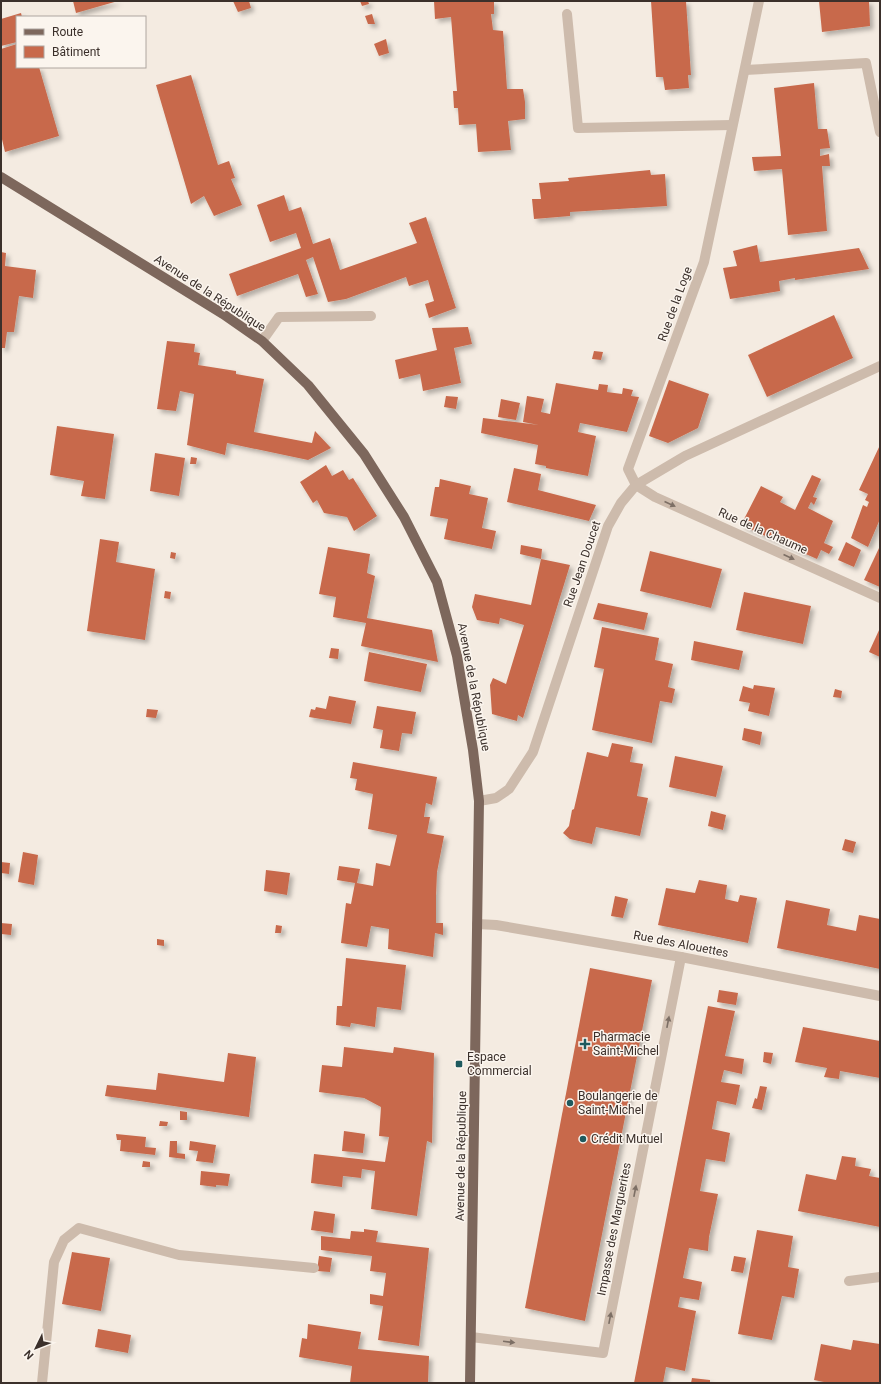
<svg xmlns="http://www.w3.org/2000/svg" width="881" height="1384" font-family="Roboto,sans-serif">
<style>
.building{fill:#c8694b;filter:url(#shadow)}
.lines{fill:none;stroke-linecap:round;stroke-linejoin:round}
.lane{stroke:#cdbbac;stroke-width:10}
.street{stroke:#cdbbac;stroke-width:10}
.primary{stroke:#7d675c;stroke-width:10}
.oneway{fill:#7d6f65}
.poi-dot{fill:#1f5a5e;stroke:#fbf5ee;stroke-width:1.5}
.labels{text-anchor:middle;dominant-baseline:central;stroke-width:3;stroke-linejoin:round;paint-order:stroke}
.street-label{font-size:12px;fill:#3b302b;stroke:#fbf5ee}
.poi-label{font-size:12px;fill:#3b302b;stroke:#fbf5ee;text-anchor:start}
</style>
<defs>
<filter id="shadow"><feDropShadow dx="3.5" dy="3.5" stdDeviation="2" flood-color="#0004"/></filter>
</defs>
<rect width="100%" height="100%" fill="#f4ebe1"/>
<g class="building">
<path d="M73,1H118L76,13Z"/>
<path d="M233,1H249L251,8L238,12Z"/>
<path d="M360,1H368L369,4L362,6Z"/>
<path d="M434,1H494V14H491L493,30L503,31L507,89H523L525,102V119L508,121L511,150L478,152L476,124L459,125L458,108H454L453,91H457L451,17L435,19Z"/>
<path d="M651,1H686L691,75H688L689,88L665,90L663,77H656Z"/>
<path d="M819,1H869L870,26L822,32Z"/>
<path d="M21,13L22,17H17V42L1,46V19Z"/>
<path d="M372,14L375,24H368L365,16Z"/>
<path d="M386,39L389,53L379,56L374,44Z"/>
<path d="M17,44V67H39L59,136L5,152L1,135V49Z"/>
<path d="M191,75L218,165L229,161L235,178L231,179L242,205L214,216L204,196L191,204L156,85Z"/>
<path d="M814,83L818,129H827L830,148L820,149V156L829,154L830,166H822L827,231L788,235L782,169L754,171L752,157L781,156L774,88Z"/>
<path d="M650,170L651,175L665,174L667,206L570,212V216L534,219L532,199H541L539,183L569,181L568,178Z"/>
<path d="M284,195L289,211L301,207L313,244L330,238L340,270L417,243L409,223L426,217L456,308L429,318L425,304L434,301L428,280L409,286L406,277L346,299L328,302L313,257L306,260L318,294L306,297L298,274L237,296L229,274L301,248L296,233L270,242L257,205Z"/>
<path d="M757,245L760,262L859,248L869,269L795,280V278L779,281L780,291L730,299L723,268L737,266L733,251Z"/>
<path d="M1,252L6,253L5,266L36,270L33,298L19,296L14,332H7L5,348H1Z"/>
<path d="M834,315L853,358L767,397L748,355Z"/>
<path d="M468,327L472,344L454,348L461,383L423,391L420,374L399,379L395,360L437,350L432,328Z"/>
<path d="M167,341L195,344L194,352L200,353L198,365L236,371V374L264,379L254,432L312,443L315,431L331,448L308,460L227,443L225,455L187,445L194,394L180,391L176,411L157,409Z"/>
<path d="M594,351L603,352L601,360L592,359Z"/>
<path d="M669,380L709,394L698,428L668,443L649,436Z"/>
<path d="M556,383L598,390L599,384L608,385L607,392L622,394L623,388L633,390L631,396L639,397L627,432L580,423L578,432L596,436L588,476L546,468V466L535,464L538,445L481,433L483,418L539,425L523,422L527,396L544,399L541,412L550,414Z"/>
<path d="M446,396L458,397L456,409L444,407Z"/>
<path d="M501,399L520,403L516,420L498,417Z"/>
<path d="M57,426L114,434L105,499L81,496L84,481L50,475Z"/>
<path d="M880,445V519L868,547L851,538L863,505L867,507L869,502L865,500L868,494L859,490Z"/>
<path d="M155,453L185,458L179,496L150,491Z"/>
<path d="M191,457L197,458L196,464H190Z"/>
<path d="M326,465L332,476L343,470L349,480L353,478L377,516L354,531L347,517L324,513L317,500L313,503L300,482Z"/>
<path d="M514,468L541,474L538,490L596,505L589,521L507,502Z"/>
<path d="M812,475L821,479L813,497L817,498L814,505L811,502L808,508L833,521L824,543L833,547L829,554L821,550L817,559L741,525L761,486L783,497L780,502L795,510Z"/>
<path d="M440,479L471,486L469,494L488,498L482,528L496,531L492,549L444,539L448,519L430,516L435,487H439Z"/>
<path d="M100,539L119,542L116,562L155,569L145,640L87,631Z"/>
<path d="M846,542L861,550L854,567L838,560Z"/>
<path d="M521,545L542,549L541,559L520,554Z"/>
<path d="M880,546V587L864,580Z"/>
<path d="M328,547L370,554L367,573L375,576L367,618L432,630L438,662L361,646L366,623L333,617L336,597L319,594Z"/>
<path d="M650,551L722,569L711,608L640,591Z"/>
<path d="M171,552L176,553L175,559L170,558Z"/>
<path d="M541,559L570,565L523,718L518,715L517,721L492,714L490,685L493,678L506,684L524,625L500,618L499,624L477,620L472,607L475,594L531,605Z"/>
<path d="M165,591L171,592L170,599L164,598Z"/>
<path d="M744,592L811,606L803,644L736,630Z"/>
<path d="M598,603L648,613L644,630L593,619Z"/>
<path d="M602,627L659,638L655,660L673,664L668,687L675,689L672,703L660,701L652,743L592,730L604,669L594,667Z"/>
<path d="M880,628V657L869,652Z"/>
<path d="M694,641L743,651L739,670L691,660Z"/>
<path d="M331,648L339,649L338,659L329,658Z"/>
<path d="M369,652L427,664L421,692L364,681Z"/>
<path d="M754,685L775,688L769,716L748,711L750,703L739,701L743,686L753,689Z"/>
<path d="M835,689L842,691L841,698L833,697Z"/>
<path d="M329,696L356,701L351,724L309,717L311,709L315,710L316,707L326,709Z"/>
<path d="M377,706L416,712L412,734L402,733L399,751L380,748L383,730L373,728Z"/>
<path d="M147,709L158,710L156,718L146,717Z"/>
<path d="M744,728L762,732L760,745L742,740Z"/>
<path d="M612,743L633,747L630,762L643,764L637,796L648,798L640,836L596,827L592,844L570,839L563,833L569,826L572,810L574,809L587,752L608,757Z"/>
<path d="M675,756L723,766L716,797L669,787Z"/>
<path d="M353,762L437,777L432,805L426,803L424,817H430L427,833L444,836L437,872L436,895V923H443V935L435,933L433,957L388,949L389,929L371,926L367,947L341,943L346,903L351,904L355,883L337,880L339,866L360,869L357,883L373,886L376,863L390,866L397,835L368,829L373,794L355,790L357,779L350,778Z"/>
<path d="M711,811L726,815L723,830L708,826Z"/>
<path d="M845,839L856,842L853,853L842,850Z"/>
<path d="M23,852L38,855L34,885L18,882Z"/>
<path d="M1,862L10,863L9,874L1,873Z"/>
<path d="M266,870L290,873L287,895L264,891Z"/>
<path d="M699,880L727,885L725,899L738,902L740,895L757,898L748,943L658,925L666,888L695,893Z"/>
<path d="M615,896L628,899L623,918L611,916Z"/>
<path d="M786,900L830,909L827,925L856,931L859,915L880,919V969L777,948Z"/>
<path d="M1,923L12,924L11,935L1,934Z"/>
<path d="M276,925L282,926L281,933H275Z"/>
<path d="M157,939L164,940V946L157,945Z"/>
<path d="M346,958L406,965L401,1010L377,1007L375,1027L351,1023L350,1027L336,1025L337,1006H342Z"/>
<path d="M590,968L652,980L585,1321L525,1308Z"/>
<path d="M719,990L738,993L736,1005L717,1002Z"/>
<path d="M708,1006L735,1011L725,1056L744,1059L742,1074L724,1070L721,1082L740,1085L736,1105L717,1101L712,1129L730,1133L725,1162L706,1159L700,1191L718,1194L709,1237L708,1251L689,1248L683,1278L702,1282L699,1300L680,1297L678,1307L696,1311L685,1371L666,1367L663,1383H634Z"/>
<path d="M803,1027L880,1041V1078L840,1071L839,1079L824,1077L827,1068L795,1062Z"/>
<path d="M344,1047L393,1053L394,1047L434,1053L432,1143L427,1141L417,1216L371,1209L375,1171L362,1169L361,1178L343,1176L342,1187L311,1183L314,1154L385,1162L389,1137L379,1136L381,1107L364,1098L319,1092L322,1065L342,1067Z"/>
<path d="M764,1052L773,1053L771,1064L763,1062Z"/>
<path d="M228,1053L256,1057L249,1117L105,1096L107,1085L156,1090L158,1073L224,1082Z"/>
<path d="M760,1086L767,1087L762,1110L752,1108L755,1098L757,1099Z"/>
<path d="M180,1111L187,1112V1120H180Z"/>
<path d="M160,1121L168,1122L167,1126H159Z"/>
<path d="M344,1131L365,1134L363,1153L342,1151Z"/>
<path d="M116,1134L146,1137L145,1147L156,1148L155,1155L120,1151L121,1140H117Z"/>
<path d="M170,1141H177V1153L185,1154V1159L169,1157Z"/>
<path d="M190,1141L216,1145L213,1163L196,1161L198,1151L189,1150Z"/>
<path d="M842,1156L856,1158L855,1166L871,1169L869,1176L880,1178V1227L798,1211L806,1174L836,1180Z"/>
<path d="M143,1161L150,1162V1167H142Z"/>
<path d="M201,1171L230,1174L228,1186L216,1185V1187L200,1185Z"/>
<path d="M314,1211L335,1214L333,1233L311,1230Z"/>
<path d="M364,1229L378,1231L376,1242L429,1248L419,1346L378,1340L383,1306L370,1304V1294L383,1296L386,1273L370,1271L372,1256L321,1250V1236L350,1239L351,1231L364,1232Z"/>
<path d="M757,1230L793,1236L788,1267L799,1269L794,1298L782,1296L772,1340L738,1334Z"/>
<path d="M72,1252L110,1258L101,1311L62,1304Z"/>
<path d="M319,1256L332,1258L330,1272L317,1271Z"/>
<path d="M734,1256L746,1258L743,1273L731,1271Z"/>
<path d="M308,1324L361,1332L358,1349L429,1356L428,1383H350L352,1366L299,1357L302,1338L307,1339Z"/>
<path d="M98,1329L131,1335L128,1353L95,1347Z"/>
<path d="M853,1340L880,1344V1383H829L814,1380L821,1344L851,1350Z"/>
<path d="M692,1378L710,1380V1383H691Z"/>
</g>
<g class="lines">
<path class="lane" d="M42,1383L54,1262L64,1240L79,1228L179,1255L314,1268"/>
<g class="street">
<path d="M759,1L704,262L628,469L636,485L655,497L880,598"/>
<path d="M567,14L578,128L732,125"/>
<path d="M745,70L866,63L880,132"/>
<path d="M262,341L279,317L371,316"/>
<path d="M479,801L496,798L509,789L533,752L608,526L621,503L636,485L685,456L880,366"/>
<path d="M477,924L496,925L681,957L880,996"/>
<path d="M849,1281L880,1277"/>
<path d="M471,1337L603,1353L681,957"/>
</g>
<path class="primary" d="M1,177L223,314L262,341L308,385L364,454L404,517L437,582L457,656L473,750L479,801L470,1383"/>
</g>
<defs><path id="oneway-solid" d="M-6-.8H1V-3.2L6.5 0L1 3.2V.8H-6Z"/></defs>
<g class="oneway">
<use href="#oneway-solid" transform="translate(670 504) rotate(24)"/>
<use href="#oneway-solid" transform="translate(789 557) rotate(24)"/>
<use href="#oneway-solid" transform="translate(668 1022) rotate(-79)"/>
<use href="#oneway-solid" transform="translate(635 1191) rotate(-79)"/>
<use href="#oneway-solid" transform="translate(610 1318) rotate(-79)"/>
<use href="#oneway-solid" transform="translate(509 1342) rotate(7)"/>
</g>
<g class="poi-dot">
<path d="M583 1038h4v4h4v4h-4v4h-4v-4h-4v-4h4z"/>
<rect x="455" y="1060" width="8" height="8" rx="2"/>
<circle cx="570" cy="1103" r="4"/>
<circle cx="583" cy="1139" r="4"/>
</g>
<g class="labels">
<g class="street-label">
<text transform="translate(210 293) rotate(33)">Avenue de la République</text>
<text transform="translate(675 304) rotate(-70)">Rue de la Loge</text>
<text transform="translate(763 531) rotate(24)">Rue de la Chaume</text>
<text transform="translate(582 564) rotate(-71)">Rue Jean Doucet</text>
<text transform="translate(474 687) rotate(79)">Avenue de la République</text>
<text transform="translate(681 944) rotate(11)">Rue des Alouettes</text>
<text transform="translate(461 1156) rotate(-89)">Avenue de la République</text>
<text transform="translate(614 1229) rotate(-79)">Impasse des Marguerites</text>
</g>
<g class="poi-label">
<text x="593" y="1037">Pharmacie<tspan x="593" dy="14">Saint-Michel</tspan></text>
<text x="467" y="1057">Espace<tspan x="467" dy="14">Commercial</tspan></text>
<text x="578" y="1096">Boulangerie de<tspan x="578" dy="14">Saint-Michel</tspan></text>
<text x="591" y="1139">Crédit Mutuel</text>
</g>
</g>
<rect width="881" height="1384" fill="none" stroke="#3b302b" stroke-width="4"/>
<rect x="16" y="16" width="130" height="52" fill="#fbf5ee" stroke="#aea6a0"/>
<rect x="24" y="29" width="20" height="6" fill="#7d675c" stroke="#aea6a0"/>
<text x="52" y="36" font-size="12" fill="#3b302b">Route</text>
<rect x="24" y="46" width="20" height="12" fill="#c8694b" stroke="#aea6a0"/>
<text x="52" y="56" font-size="12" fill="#3b302b">Bâtiment</text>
<g transform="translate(36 1348) rotate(227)" stroke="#fbf5ee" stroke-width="3" paint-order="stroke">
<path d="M0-3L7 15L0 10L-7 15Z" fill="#3b302b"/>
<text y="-6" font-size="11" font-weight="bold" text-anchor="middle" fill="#3b302b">N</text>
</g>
</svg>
